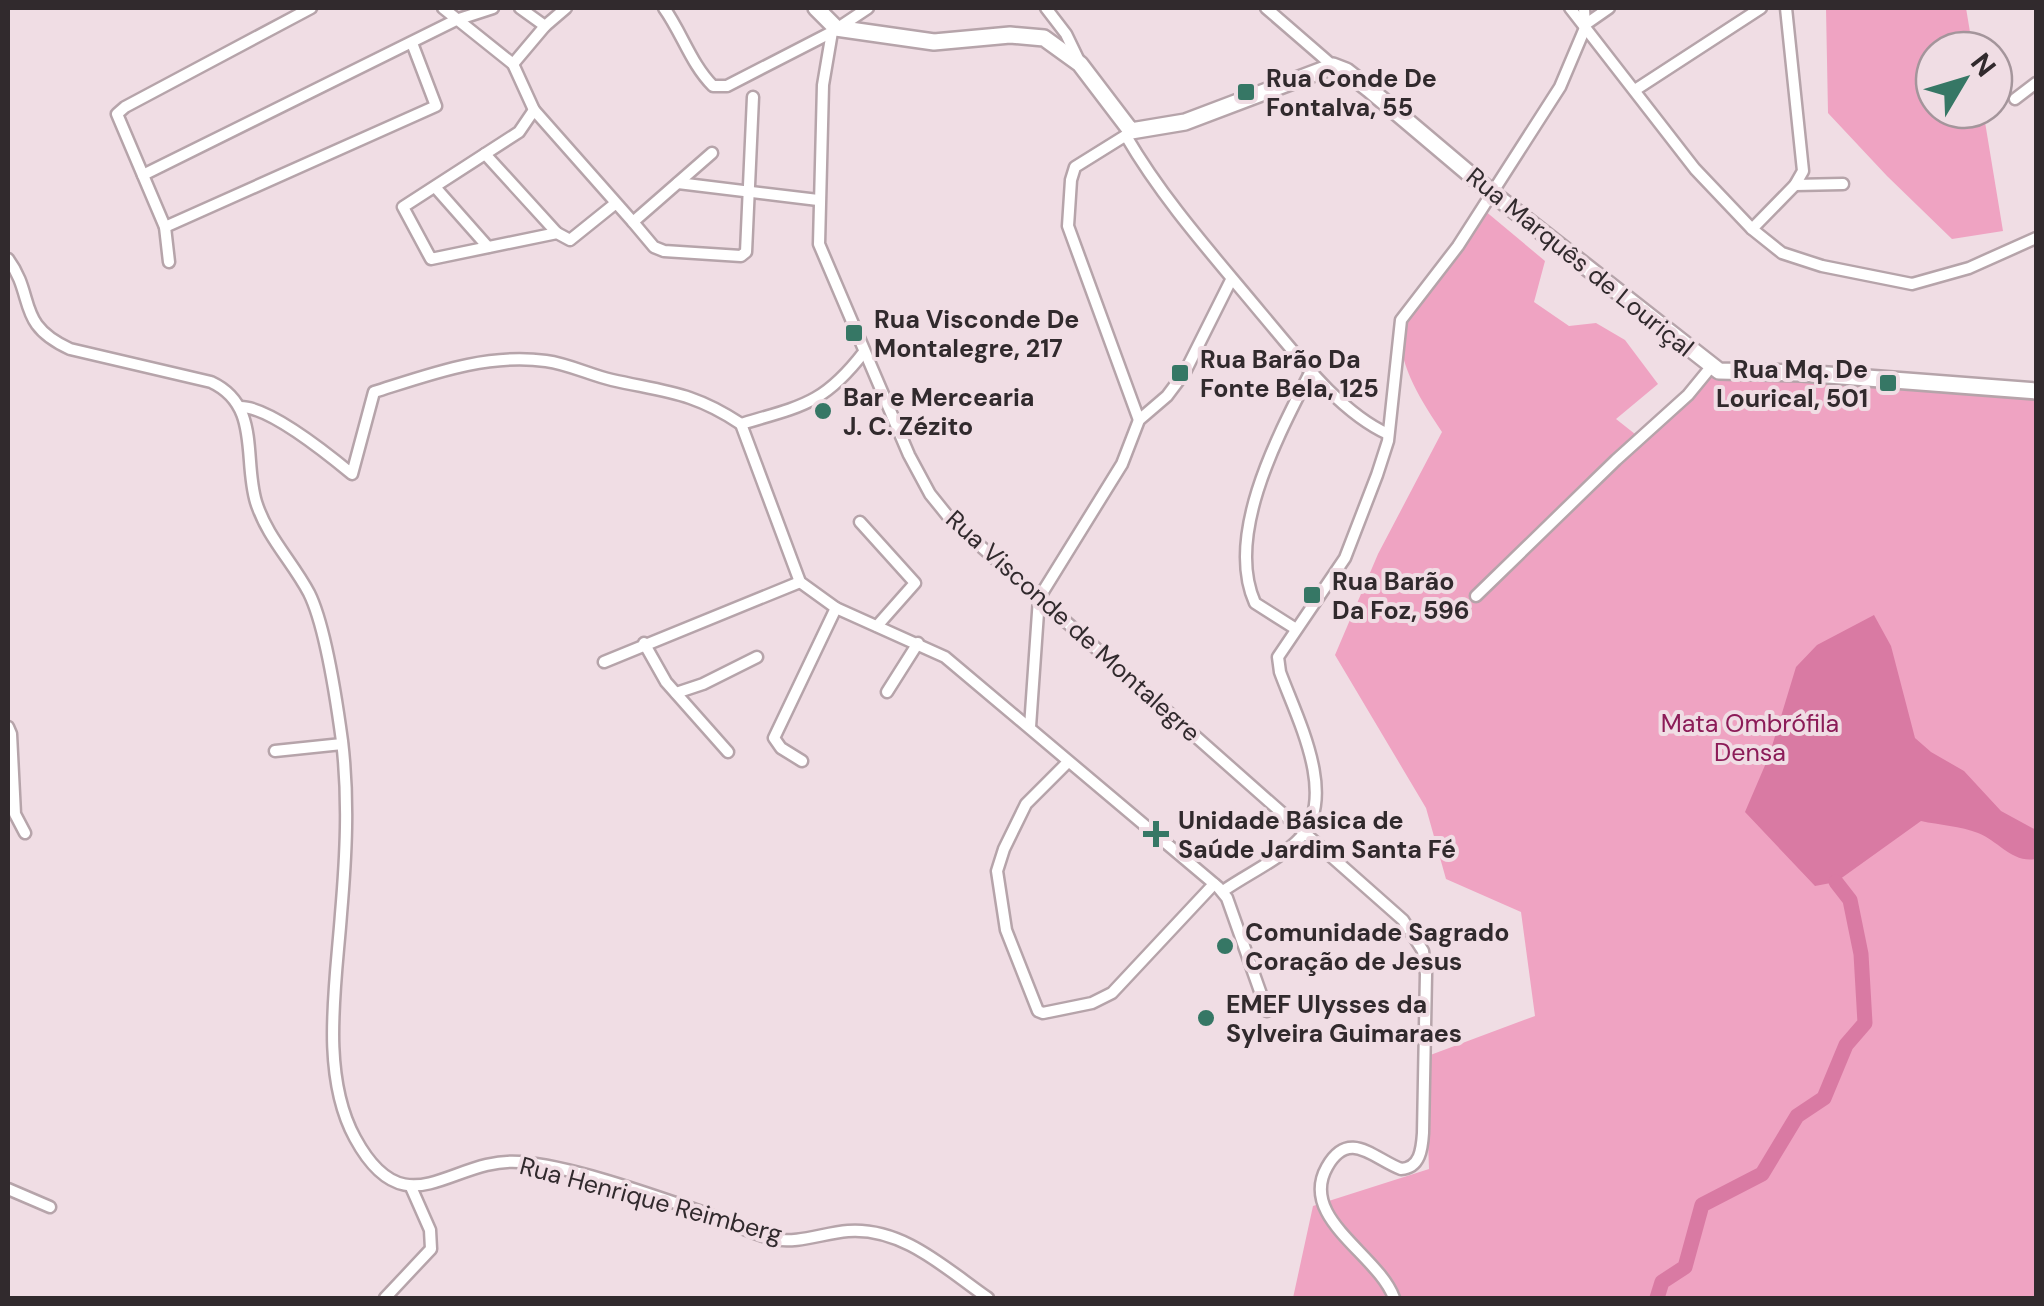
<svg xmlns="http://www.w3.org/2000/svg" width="2044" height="1306" font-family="'DM Sans',sans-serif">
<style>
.green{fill:#efa3c2}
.water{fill:#d97aa3}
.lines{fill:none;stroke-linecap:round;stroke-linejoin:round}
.river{stroke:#d97aa3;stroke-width:15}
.street-casing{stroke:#b6a4aa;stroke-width:15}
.secondary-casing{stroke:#b6a4aa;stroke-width:20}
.street{stroke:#fff;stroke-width:10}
.secondary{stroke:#fff;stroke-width:15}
.poi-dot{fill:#367765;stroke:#f0dde4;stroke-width:4}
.labels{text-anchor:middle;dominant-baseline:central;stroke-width:8;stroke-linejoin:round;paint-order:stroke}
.poi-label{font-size:25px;font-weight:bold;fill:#312a2d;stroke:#f0dde4;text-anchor:start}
.street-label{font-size:25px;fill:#312a2d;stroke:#f0dde4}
.park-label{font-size:25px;fill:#8c1c58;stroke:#f0dde4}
</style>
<rect width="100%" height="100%" fill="#f0dde4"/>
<g class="green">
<path d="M1826,8H1966L1973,50H1934V110H1983L2003,231L1952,239L1887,176L1828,113Z"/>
<path d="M1484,210L1545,261L1534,302L1569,326L1596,323L1625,340L1658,384L1616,419L1635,434L1501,575L1719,369L2036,391V1298H1293L1313,1206L1429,1169L1425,1057L1535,1016L1521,912L1446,879L1426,808L1335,655L1378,554L1442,432C1421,400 1397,364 1400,325Z"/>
</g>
<path class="water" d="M1874,615L1891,646L1915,738L1931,752L1964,771L2001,811L2036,830V859C2011,863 1999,841 1978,833C1961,826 1939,825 1921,821L1836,882L1815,886L1745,812L1769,756L1796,667L1817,645Z"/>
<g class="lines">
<path class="river" d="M1657,1298L1662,1282L1685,1267L1702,1205L1762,1174L1797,1116L1824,1098L1846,1045L1865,1023L1861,954L1850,900L1836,882"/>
<defs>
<g id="street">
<path d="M443,8L513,64L534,110"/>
<path d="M520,8L545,26"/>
<path d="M664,8C682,33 691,64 713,86H727L832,32L868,8"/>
<path d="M1046,8L1066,34L1080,63"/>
<path d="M1266,8L1333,66"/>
<path d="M1570,8L1695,169L1752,229L1782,253L1822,266L1912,284L1969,268L2036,238"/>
<path d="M1586,24L1609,8"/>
<path d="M832,32L823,85L819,244L909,455L930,494L951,520L1403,920L1423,951L1426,974L1423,1133C1422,1149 1420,1168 1401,1169C1374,1159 1349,1128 1327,1167C1298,1218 1378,1254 1394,1298"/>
<path d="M513,64L545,26L566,8"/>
<path d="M1635,90L1761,8"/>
<path d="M2015,99L2036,83"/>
<path d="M1128,134L1075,167L1071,180L1068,226L1139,420"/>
<path d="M1126,136C1164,201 1213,255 1261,313C1295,353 1339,412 1388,434"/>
<path d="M712,153L633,222L654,247L664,251L741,256L746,252L753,97"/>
<path d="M485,154L557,233"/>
<path d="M143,175L456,20L493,8"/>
<path d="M678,183L818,200"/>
<path d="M1795,185L1843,184"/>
<path d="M435,187L488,247"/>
<path d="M616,203L570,240L557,233L431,259L403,207L519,132L534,110L633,222"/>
<path d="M165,227L436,106L412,43"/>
<path d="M1752,229L1795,185L1803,171L1786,8"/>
<path d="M8,259C36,297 15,324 70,349L211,382C261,405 243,459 256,502C267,537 292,561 309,593C325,625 337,704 342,741C349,799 346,856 341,914C336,984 320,1074 355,1138C406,1232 452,1156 520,1162C575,1167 649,1194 702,1212C725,1220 749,1233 773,1239C798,1244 823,1233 848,1231C903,1227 946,1269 988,1298"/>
<path d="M169,262L165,227L117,114L125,107L311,8"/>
<path d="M240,407C269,406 329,455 352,474L374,392C431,374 486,353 546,361C569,364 590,375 612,380C666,392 693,392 741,424C802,406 824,404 864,352"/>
<path d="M741,424L800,582L836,608L945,657L1218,887L1227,898L1267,1011"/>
<path d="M860,522L915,583L877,626"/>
<path d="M1476,596L1616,460L1688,395L1711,367"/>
<path d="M1296,629L1255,603C1224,534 1280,432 1311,371"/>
<path d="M644,643L666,682L728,752"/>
<path d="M604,662L800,582"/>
<path d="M887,692L918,643"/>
<path d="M676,693L703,684L757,657"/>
<path d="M8,727L11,734L15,814L25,833"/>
<path d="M1030,727L1039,598L1122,464L1139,420L1167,396L1185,372L1231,280"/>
<path d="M275,751L342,744"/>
<path d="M802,761L781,748L774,738L836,608"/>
<path d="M1068,762L1026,804L1004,849L997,871L1006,930L1038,1011L1043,1013L1092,1003L1112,993L1214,884"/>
<path d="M1223,891C1247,874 1281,859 1301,837C1338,795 1296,716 1280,672L1278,657L1345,558L1377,475L1388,441L1401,320L1458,246L1560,87L1585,28L1584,8"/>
<path d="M8,1189L50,1207"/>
<path d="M385,1298L431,1249L430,1230L411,1187"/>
</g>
<path id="secondary" d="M816,8L836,28L934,42L1010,35L1044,38L1080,64L1131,131L1185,122L1333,66L1346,71L1369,89L1492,193L1719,371L1802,373L2036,391"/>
</defs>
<use href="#street" class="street-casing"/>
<use href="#secondary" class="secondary-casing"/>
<use href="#street" class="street"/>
<use href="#secondary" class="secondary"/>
</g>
<g class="poi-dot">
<rect x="1236" y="82" width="20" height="20" rx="5"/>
<rect x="844" y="323" width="20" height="20" rx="5"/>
<rect x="1170" y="363" width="20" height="20" rx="5"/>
<rect x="1878" y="373" width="20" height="20" rx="5"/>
<circle cx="823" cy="411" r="10"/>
<rect x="1302" y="585" width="20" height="20" rx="5"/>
<path d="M1151 819h10v10h10v10h-10v10h-10v-10h-10v-10h10z"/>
<circle cx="1225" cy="946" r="10"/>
<circle cx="1206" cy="1018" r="10"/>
</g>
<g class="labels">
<g class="poi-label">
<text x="1266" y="78">Rua Conde De<tspan x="1266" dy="29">Fontalva, 55</tspan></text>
<text x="874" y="319">Rua Visconde De<tspan x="874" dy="29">Montalegre, 217</tspan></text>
<text x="1200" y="359">Rua Barão Da<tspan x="1200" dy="29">Fonte Bela, 125</tspan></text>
<text x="1868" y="369" text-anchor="end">Rua Mq. De<tspan x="1868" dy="29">Lourical, 501</tspan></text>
<text x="843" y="397">Bar e Mercearia<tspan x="843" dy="29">J. C. Zézito</tspan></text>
<text x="1332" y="581">Rua Barão<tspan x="1332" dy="29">Da Foz, 596</tspan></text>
<text x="1178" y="820">Unidade Básica de<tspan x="1178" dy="29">Saúde Jardim Santa Fé</tspan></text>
<text x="1245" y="932">Comunidade Sagrado<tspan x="1245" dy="29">Coração de Jesus</tspan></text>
<text x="1226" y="1004">EMEF Ulysses da<tspan x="1226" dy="29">Sylveira Guimaraes</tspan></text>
</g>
<g class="street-label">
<text transform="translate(1580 262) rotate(39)">Rua Marquês de Louriçal</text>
<text transform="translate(1073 626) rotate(42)">Rua Visconde de Montalegre</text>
<text transform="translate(651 1200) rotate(15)">Rua Henrique Reimberg</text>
</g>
<g class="park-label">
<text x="1750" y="723">Mata Ombrófila<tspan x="1750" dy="29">Densa</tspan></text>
</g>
</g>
<rect width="2044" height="1306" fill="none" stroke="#312a2d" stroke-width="20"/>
<g transform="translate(1964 80) rotate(52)"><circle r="48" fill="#f0dde4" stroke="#a4959b" stroke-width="2.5"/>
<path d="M0-8L18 38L0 25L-18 38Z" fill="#367765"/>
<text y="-15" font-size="28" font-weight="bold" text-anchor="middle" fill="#312a2d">N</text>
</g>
</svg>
